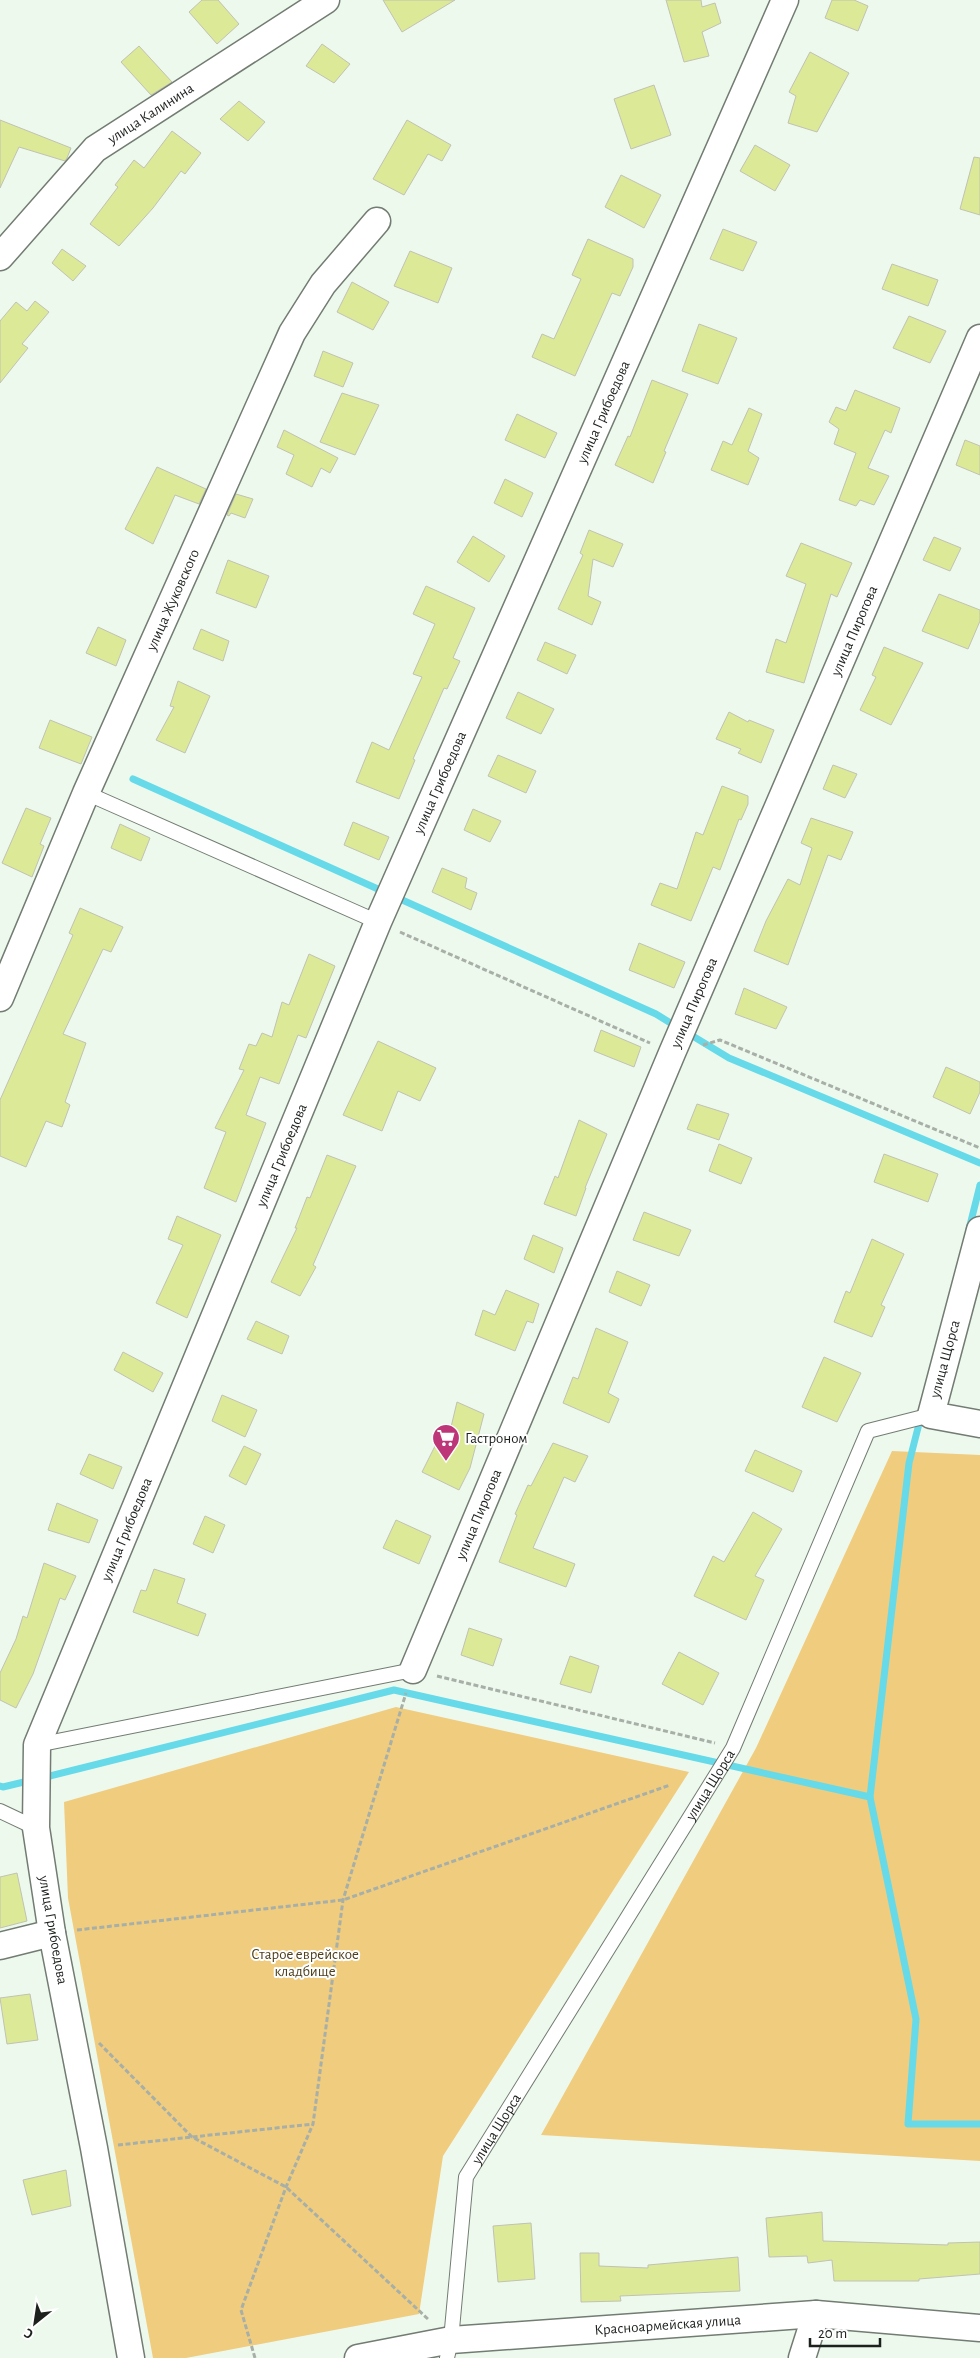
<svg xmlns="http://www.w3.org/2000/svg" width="980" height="2358" font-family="'Alegreya Sans',sans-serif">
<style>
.green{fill:#f0cc7f}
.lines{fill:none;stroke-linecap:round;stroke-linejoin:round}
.stream{stroke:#66dae9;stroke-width:7}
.building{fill:#dce996;stroke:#c0c2b4}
.service-casing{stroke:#727c72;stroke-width:16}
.minor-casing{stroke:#727c72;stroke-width:29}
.path{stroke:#a7afa7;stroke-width:3;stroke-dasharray:5 2.5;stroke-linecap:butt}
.service{stroke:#fff;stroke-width:14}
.minor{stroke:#fff;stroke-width:26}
.labels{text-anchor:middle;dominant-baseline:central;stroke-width:4;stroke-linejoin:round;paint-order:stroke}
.street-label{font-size:15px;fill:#1d211d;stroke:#fff}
.poi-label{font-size:15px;fill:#1d211d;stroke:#fff;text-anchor:start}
.park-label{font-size:15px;fill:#4f401d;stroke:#fff}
</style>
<rect width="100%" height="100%" fill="#eef9ee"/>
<g class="green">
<path d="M892,1451L980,1455V2161L541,2135L756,1748Z"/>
<path d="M396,1707L689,1772L443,2156L419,2314L186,2358H153L68,1898L64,1802Z"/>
</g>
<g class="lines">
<g class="stream">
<path d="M133,779L656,1014L677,1027"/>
<path d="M686,1032L729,1058L980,1163"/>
<path d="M969,1229L980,1185"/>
<path d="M42,1778L394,1690L870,1797L916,2019L908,2124H980"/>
<path d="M0,1786L3,1787L32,1780"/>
<path d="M870,1797L909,1463L921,1416"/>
</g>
</g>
<g class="building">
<path d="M202,0H218L239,24L217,44L189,12Z"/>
<path d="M383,0H455L402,32Z"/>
<path d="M666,0H701L702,7L715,3L721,23L702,32L709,56L684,62Z"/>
<path d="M832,0H854L868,6L858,31L825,18Z"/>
<path d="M322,44L350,64L334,83L306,66Z"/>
<path d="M139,46L172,82L151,95L121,62Z"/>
<path d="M810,52L849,73L817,132L788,123L796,96L789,92Z"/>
<path d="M654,85L671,135L631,149L614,99Z"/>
<path d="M239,101L265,122L248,141L220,119Z"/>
<path d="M0,120L71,148L67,158L65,161L19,147L0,188Z"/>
<path d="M407,120L451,145L442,161L428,154L404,195L373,179Z"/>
<path d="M172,131L201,153L185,174L181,171L153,208L119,246L90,224L118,187L115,185L134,160L144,168Z"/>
<path d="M755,145L790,165L775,191L740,171Z"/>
<path d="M974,157L980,158V215L960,209Z"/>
<path d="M621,175L661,195L644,228L605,207Z"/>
<path d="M723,229L757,242L743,271L710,259Z"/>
<path d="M588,239L633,259V267L620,296L612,293L575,376L532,357L542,334L554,339L581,279L572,275Z"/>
<path d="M62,249L86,266L73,281L52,263Z"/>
<path d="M410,251L452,268L438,303L394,286Z"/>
<path d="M892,264L938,280L928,306L882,289Z"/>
<path d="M352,282L389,302L373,330L337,312Z"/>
<path d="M35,301L49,312L22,344L28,348L0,383V321L16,302L27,311Z"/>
<path d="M909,316L946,331L930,363L893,348Z"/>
<path d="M699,324L737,338L718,384L682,371Z"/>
<path d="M323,351L353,363L343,387L314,376Z"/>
<path d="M652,380L688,394L664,451L666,452L653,483L615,465L628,436L630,437Z"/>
<path d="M855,390L900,408L891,433L885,430L868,468L889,476L874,505L860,500L856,506L839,500L856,453L834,444L839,429L829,422L836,407L846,411Z"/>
<path d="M342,393L379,405L355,455L320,442Z"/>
<path d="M749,408L762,414L748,451L759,458L748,485L711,470L723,441L732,445Z"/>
<path d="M517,414L557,433L545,458L505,440Z"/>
<path d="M284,430L338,458L330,473L321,468L312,487L286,474L294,455L277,447Z"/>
<path d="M965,440L980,446V475L956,465Z"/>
<path d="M157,467L206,489L199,504L175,495L153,544L125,529Z"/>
<path d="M505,479L533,493L522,517L494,503Z"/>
<path d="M236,494L253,499L245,518L231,513L229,516L227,515Z"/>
<path d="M589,530L623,544L613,567L593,559L588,596L601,602L592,625L558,609L583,555L580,553Z"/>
<path d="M473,536L505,556L489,582L457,562Z"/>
<path d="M934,537L961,548L950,571L923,560Z"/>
<path d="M801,543L852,563L837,597L831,594L804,683L766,672L776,639L786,643L806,584L786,576Z"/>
<path d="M228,560L269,576L256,608L216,593Z"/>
<path d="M426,586L475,608L453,658L460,661L447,689L444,688L413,759L415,760L399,799L356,782L372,742L389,750L422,677L413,674L435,624L413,614Z"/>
<path d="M939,594L980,610V621L968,649L922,631Z"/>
<path d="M98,627L126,640L116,666L86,653Z"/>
<path d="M201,629L229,641L223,661L193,649Z"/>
<path d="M545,642L576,655L567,674L537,660Z"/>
<path d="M884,647L923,663L891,725L860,710L876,677L872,675Z"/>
<path d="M178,681L210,696L185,753L156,740L174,707L170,706Z"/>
<path d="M518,692L554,709L541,734L506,718Z"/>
<path d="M729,712L748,722L749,720L774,730L761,763L738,753L741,749L716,739Z"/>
<path d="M50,720L92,737L81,764L39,748Z"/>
<path d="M498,755L536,771L526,793L488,776Z"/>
<path d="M833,765L857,774L845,798L823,789Z"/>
<path d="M722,786L748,796V804L741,820L739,819L720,870L713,867L691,921L651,905L660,883L677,889L696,832L703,835Z"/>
<path d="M26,808L51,818L40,844L44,846L32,877L2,863Z"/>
<path d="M473,809L501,821L490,842L464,830Z"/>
<path d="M811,818L853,832L841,860L828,855L788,965L754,951L766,921L788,879L800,885L812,848L801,843Z"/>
<path d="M353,822L389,837L379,860L344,845Z"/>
<path d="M120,824L150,838L141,861L111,848Z"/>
<path d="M442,868L467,878L465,888L477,893L471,910L432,892Z"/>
<path d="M80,908L123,927L111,952L103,949L63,1034L86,1043L65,1102L70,1105L62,1127L46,1121L26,1167L0,1156V1100L73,935L69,933Z"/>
<path d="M639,943L685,962L674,988L629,970Z"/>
<path d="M309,954L335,966L306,1038L298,1035L279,1084L260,1077L246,1115L266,1123L236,1202L204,1188L226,1132L215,1128L244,1070L239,1069L249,1044L256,1046L262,1033L272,1037L282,1002L289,1005Z"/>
<path d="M744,988L787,1007L776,1029L735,1014Z"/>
<path d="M601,1030L641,1047L634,1067L594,1051Z"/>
<path d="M378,1041L436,1068L420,1101L398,1091L382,1131L343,1115Z"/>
<path d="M946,1067L980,1082V1092L970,1114L933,1097Z"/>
<path d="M697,1104L729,1114L719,1140L687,1129Z"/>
<path d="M579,1120L607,1134L585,1188H586L576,1216L544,1204L555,1176L558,1178Z"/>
<path d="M719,1144L752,1158L741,1184L709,1171Z"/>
<path d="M884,1154L938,1174L928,1202L874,1182Z"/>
<path d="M327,1155L356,1166L313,1265L316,1267L300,1296L271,1282L297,1228H295L307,1197L310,1198Z"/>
<path d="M644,1212L691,1230L679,1256L633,1240Z"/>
<path d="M177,1216L221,1235L187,1318L156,1303L183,1245L168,1239Z"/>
<path d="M533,1235L563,1248L554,1273L524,1259Z"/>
<path d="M872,1239L904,1254L881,1305L885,1307L872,1337L834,1322L846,1291L850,1293Z"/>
<path d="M617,1271L650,1285L641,1306L609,1292Z"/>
<path d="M506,1290L539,1304L533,1323L527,1321L515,1351L475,1335L483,1310L495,1315Z"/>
<path d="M256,1321L289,1336L282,1354L247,1339Z"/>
<path d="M596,1328L628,1342L608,1393L619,1399L609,1423L563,1403L573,1377L578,1379Z"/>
<path d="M123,1352L163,1373L153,1392L114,1370Z"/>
<path d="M824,1357L861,1373L837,1422L802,1407Z"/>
<path d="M222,1395L257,1410L245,1437L212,1421Z"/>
<path d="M457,1402L484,1414L470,1468L459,1490L422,1472L436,1444L446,1448Z"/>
<path d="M553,1443L588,1456L575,1482L564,1477L533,1548L575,1564L566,1587L499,1562L517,1515L515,1514L528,1485L531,1486Z"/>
<path d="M244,1446L261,1454L246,1485L229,1476Z"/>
<path d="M755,1450L802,1471L793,1492L745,1471Z"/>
<path d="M89,1454L122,1467L113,1489L80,1474Z"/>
<path d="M57,1503L98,1520L89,1543L48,1530Z"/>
<path d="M753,1512L782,1529L755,1576L764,1580L746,1620L694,1596L713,1556L724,1562Z"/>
<path d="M205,1516L225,1525L213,1553L193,1544Z"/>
<path d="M396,1520L431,1536L419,1564L383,1548Z"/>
<path d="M44,1563L76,1576L65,1600L60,1598L33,1674L16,1708L0,1700V1673L16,1639L23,1616L27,1618Z"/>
<path d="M154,1569L185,1579L177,1603L206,1614L198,1636L133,1612L141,1590L146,1591Z"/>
<path d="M469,1628L502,1639L493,1666L461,1655Z"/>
<path d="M679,1652L719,1673L703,1705L662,1684Z"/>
<path d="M570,1656L599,1666L591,1693L560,1684Z"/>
<path d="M17,1873L27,1921L0,1928V1877Z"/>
<path d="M30,1994L38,2040L7,2044L0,1998Z"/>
<path d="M66,2170L71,2206L32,2215L23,2180Z"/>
<path d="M822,2212L823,2241L948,2245V2243L980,2242V2274L919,2279V2281H834L832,2260L808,2263L807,2256L769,2257L766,2218Z"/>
<path d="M531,2223L535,2279L498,2282L493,2226Z"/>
<path d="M580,2253H599V2266L648,2268V2265L738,2257L740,2291L620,2296L621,2301L581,2302Z"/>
</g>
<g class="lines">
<defs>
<g id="service">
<path d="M86,793L378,922"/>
<path d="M37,1745L413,1670"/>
<path d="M0,1811L36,1828"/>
<path id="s1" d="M447,2358L451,2340L466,2177L733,1748L868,1431L931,1415"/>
</g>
<g id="minor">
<path id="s2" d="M0,257L95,149L326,0"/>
<path id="s3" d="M0,998L86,793L292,333L323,284L377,221"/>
<path d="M980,1230L931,1415L980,1424"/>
<path id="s4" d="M413,1670L672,1053L980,338"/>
<path d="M0,1946L52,1933"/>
<path id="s5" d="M131,2358L94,2148L52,1933L36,1828L37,1745L378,922L785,0"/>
<path id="s6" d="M358,2358L451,2340L816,2314L980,2328"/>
<path d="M802,2358L816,2314"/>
</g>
</defs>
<use href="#service" class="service-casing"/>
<use href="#minor" class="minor-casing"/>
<g class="path">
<path d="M400,932L650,1043"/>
<path d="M703,1045L720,1040L980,1148"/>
<path d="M437,1676L715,1743"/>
<path d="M77,1930L343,1900L670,1785"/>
<path d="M99,2043L192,2137L286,2187L429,2320"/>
<path d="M118,2145L313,2124"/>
<path d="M255,2358L241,2310L286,2187L313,2124L343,1900L406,1693"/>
</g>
<use href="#service" class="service"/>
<use href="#minor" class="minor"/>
</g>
<defs>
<symbol id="supermarket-pin" viewBox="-11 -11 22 30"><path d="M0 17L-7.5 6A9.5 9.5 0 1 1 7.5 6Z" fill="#bc3678" stroke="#fff"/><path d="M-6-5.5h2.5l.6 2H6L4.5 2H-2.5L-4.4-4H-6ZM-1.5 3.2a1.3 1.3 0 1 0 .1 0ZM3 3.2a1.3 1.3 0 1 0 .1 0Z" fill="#fff"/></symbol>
</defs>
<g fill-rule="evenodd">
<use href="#supermarket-pin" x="430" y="1422" width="32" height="43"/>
</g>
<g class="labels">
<g class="street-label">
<text stroke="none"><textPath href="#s2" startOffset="210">улица Калинина</textPath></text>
<text stroke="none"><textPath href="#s5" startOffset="2070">улица Грибоедова</textPath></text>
<text stroke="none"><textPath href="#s3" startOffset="434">улица Жуковского</textPath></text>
<text stroke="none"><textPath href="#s4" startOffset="1129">улица Пирогова</textPath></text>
<text stroke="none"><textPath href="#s5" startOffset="1665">улица Грибоедова</textPath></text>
<text stroke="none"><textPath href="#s4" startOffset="724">улица Пирогова</textPath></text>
<text stroke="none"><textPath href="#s5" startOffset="1260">улица Грибоедова</textPath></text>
<text transform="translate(945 1359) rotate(-75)">улица Щорса</text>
<text stroke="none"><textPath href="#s4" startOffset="169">улица Пирогова</textPath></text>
<text stroke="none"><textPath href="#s5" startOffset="855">улица Грибоедова</textPath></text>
<text stroke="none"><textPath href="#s1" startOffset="644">улица Щорса</textPath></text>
<text transform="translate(53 1930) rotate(80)">улица Грибоедова</text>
<text stroke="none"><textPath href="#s1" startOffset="239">улица Щорса</textPath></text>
<text stroke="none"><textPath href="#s6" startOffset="312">Красноармейская улица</textPath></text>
</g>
<g class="poi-label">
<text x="465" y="1438">Гастроном</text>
</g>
<g class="park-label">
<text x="305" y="1954">Старое еврейское<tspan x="305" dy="17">кладбище</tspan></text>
</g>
</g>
<g transform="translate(35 2323) rotate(210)" stroke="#ffffff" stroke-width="4" paint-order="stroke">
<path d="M0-4L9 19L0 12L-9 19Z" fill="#1d211d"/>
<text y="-8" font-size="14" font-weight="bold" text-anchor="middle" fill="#1d211d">С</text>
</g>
<path d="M810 2338v8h70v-8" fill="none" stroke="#1d211d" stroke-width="2.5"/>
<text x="818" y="2338" font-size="15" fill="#1d211d" stroke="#ffffff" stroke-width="4" paint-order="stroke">20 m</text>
</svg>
